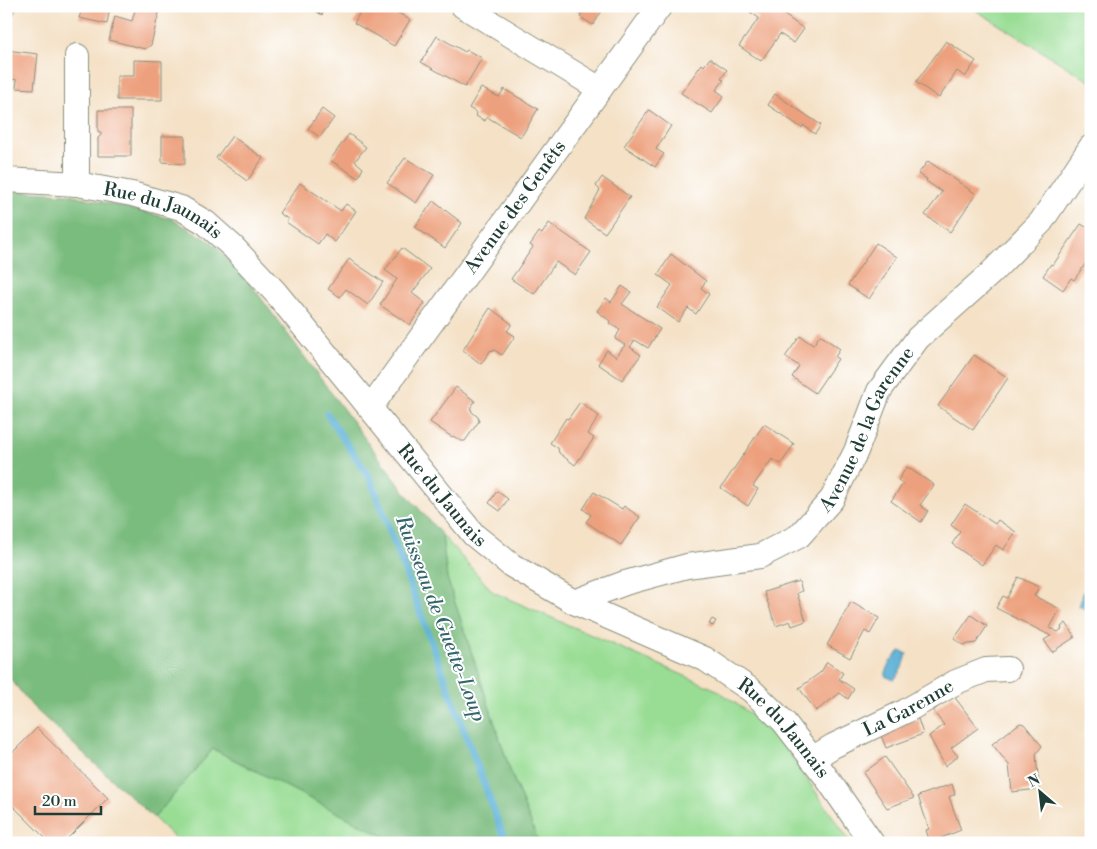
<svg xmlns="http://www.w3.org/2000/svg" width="1097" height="849" font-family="'Libre Bodoni',serif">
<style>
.green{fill:#99dd94;stroke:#5c8d64}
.forest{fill:#7abc7e;stroke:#4c7c59}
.water{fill:#58afd5;stroke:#3c7684}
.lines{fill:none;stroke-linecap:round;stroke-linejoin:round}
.stream{stroke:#58afd5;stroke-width:7}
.building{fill:#eda07d}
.minor-casing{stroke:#8a8f7d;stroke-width:26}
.minor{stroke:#fff;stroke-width:24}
.labels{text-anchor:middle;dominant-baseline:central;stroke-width:4;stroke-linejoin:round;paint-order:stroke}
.street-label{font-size:19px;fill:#1f3d34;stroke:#fff}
.water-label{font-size:20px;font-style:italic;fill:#33656c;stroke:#fff}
</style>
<rect width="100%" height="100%" fill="#fff"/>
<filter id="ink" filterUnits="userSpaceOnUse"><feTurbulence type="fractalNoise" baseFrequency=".02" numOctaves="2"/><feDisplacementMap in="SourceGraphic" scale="10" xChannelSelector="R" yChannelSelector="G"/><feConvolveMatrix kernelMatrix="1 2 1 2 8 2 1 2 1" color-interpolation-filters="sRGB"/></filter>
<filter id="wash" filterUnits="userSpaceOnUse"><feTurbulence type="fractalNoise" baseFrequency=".0096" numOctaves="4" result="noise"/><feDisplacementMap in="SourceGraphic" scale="20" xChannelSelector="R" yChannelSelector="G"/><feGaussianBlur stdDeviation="1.12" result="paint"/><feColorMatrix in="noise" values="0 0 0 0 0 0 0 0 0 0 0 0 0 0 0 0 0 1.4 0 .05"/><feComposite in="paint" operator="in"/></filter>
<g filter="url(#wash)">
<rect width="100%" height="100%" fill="#f4e1c6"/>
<g class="green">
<path d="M969,6H1091V82Z"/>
<path d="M442,535L493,592L717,690L773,730L851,843H539L511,773L447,578Z"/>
<path d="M213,749L397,843H180L154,818Z"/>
</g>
<path class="forest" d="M6,191L69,194L172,219L213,243L255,290L406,494L442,535L447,578L511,773L539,843H397L213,749L154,818L33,707L6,673Z"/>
<g class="water">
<path d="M1091,582V607L1087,610L1079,606L1084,591Z"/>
<path d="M900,651L907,654C905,664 900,672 894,680L885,676L890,662Z"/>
</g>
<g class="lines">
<path class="stream" d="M327,414L371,480L506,843"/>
</g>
<g id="blocks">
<g class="building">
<path d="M6,6H16L11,18L6,17Z"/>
<path d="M83,6H110L107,24L79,18Z"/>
<path d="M136,6H150L159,12L151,45L145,49L109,40L115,16L132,21Z"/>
<path d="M308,6H327L322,15Z"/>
<path d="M364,6H387L410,20L394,46L354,23Z"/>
<path d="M571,6H605L593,25L580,17L582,13Z"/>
<path d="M753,6H772L804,29L794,43L780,34L761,61L739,46L759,18L750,12Z"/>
<path d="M437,36L465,52L467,50L482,58L465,87L421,62Z"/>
<path d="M946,41L976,61L965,77L957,71L939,98L916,82Z"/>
<path d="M6,50L38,54L34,89L16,88L17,80L6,78Z"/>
<path d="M710,58L727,70L721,79L724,80L716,90L724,96L712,113L681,93L702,64L704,66Z"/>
<path d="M134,60L162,61V100H117V76H134Z"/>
<path d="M481,88L499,97L504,89L538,109L521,137L487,117L485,121L476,116L477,113L469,108Z"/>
<path d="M775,94L821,125L815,134L803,125L802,128L768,105Z"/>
<path d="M322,109L334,118L320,137L308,129Z"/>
<path d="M98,110H131V156H98V138L101,135V132H98Z"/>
<path d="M649,110L671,126L656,149L664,154L655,167L624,146Z"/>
<path d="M349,134L366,147L355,161L363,168L358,178L330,160Z"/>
<path d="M162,136H185V164L162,162Z"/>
<path d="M232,136L263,158L247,181L216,158Z"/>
<path d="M405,158L434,175L416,203L387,183Z"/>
<path d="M928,161L976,194L950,232L925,215L942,192L926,181L927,179L918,174Z"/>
<path d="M602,177L630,197L605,233L584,219L600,190L596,186Z"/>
<path d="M300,183L341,211L346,204L356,211L335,242L325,234L318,244L286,222L288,219L279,213Z"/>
<path d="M433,201L462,223L445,248L415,227Z"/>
<path d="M549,223L591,252L575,275L556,262L534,294L511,279L533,247L530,245L539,232L542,234Z"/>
<path d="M1081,224L1091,230V256L1074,280L1071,278L1063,290L1043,276L1051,264L1053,265Z"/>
<path d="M876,243L897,257L869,299L848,285Z"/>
<path d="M402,248L430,269L412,293L425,303L410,325L380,305L397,279L385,270Z"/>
<path d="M671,254L706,281L701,288L709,294L696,314L688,308L678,322L657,307L672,285L658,275Z"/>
<path d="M349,259L383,282L368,305L346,289L340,297L328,289Z"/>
<path d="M622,286L631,292L622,304L660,329L648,348L635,340L630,347L641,355L622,380L598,364L607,350L616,357L625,345L615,339L620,330L609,323L610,321L597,311L606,298L611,302Z"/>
<path d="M490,308L512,324L507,331L515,336L502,355L494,350L493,352L491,350L481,364L463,350Z"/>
<path d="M820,335L840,349L835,357L838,359L815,393L792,377L799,366L785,357L800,336L813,345Z"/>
<path d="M974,355L1008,378L973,430L938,406Z"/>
<path d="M456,387L475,401L470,409L472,410L471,411L478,417L479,421L465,441H461L453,436L452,437L430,422Z"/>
<path d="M580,402L599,416L588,434L594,438L575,465L559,453L558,448L550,443L566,418L568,419Z"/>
<path d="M764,424L794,444L781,464L772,459L753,486L758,489L748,506L721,488Z"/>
<path d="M907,467L934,485L920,505L928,511L921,522L891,501L903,484L898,480Z"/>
<path d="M497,491L508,499L500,511L489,503Z"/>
<path d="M594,492L622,509L624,506L640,517L621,545L586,522L591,515L583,509Z"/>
<path d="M965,504L995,524L998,520L1016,532L1003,550L996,545L982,565L952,544L960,532L951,525Z"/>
<path d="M1018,577L1039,587L1034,596L1060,609L1050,628L1058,632L1062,629L1061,627L1066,623L1075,637L1052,652L1044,640L1051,636L996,608L1003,596L1007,598Z"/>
<path d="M799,581L802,591L797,593L806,621L792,626L790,621L776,626L764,592Z"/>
<path d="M851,602L879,618L870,634L865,631L850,658L827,645Z"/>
<path d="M971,615L987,626L976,643L963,645L954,639Z"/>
<path d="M712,619L716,621L713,626L709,624Z"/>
<path d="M827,662L843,673L839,679L854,689L848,699L840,693L816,711L799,688L821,672Z"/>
<path d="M953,695L978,728L951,748L958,756L945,766L929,736L944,725L933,711Z"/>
<path d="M918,719L923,734L886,748L880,733Z"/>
<path d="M1020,723L1024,724L1042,746L1036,754L1039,789L1012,792L1009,765L992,744Z"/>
<path d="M37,728L108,798L63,843H50L6,799V759Z"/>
<path d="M885,757L914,798L887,808L863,773Z"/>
<path d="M952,784L955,794L949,797L961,830L941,838L942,841L930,843L926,830L929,829L918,796Z"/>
</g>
</g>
</g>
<g filter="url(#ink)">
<use href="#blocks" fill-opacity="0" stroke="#8a8f7d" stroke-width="1"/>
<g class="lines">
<defs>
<g id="minor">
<path d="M463,6L600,89"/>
<path d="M77,56V184"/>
<path id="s1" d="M6,180L77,184L132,194L181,208L206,223L233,247L276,293L474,535L511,565L574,602L705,659L751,690L784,722L824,774L872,843"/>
<path id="s2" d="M370,408L660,6"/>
<path id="s3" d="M574,602L625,583L687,566L760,556L799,536L832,499L856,451L879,391L918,338L991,273L1041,222L1091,147"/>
<path id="s4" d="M812,759L833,746L906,711L956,682L986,670L1008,669"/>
</g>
</defs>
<use href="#minor" class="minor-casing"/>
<use href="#minor" class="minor"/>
</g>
</g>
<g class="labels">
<g class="street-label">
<text stroke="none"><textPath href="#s2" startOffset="248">Avenue des Genêts</textPath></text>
<text stroke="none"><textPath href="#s1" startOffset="162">Rue du Jaunais</textPath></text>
<text stroke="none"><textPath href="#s3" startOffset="364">Avenue de la Garenne</textPath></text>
<text stroke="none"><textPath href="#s1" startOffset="568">Rue du Jaunais</textPath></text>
<text stroke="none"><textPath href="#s4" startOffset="109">La Garenne</textPath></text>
<text stroke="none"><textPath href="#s1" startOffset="988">Rue du Jaunais</textPath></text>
</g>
<g class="water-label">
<text transform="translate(440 619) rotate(69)">Ruisseau de Guette-Loup</text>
</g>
</g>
<rect width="1097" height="849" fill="none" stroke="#fff" stroke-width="25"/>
<g transform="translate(1040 792) rotate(332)" stroke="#ffffff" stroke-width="4" paint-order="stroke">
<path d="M0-4L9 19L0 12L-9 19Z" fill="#1f3d34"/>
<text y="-8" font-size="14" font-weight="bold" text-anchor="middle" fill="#1f3d34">N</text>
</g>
<path d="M35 806v8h66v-8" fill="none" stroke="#1f3d34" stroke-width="2.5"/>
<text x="42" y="806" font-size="15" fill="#1f3d34" stroke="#ffffff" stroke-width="4" paint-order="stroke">20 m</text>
</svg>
